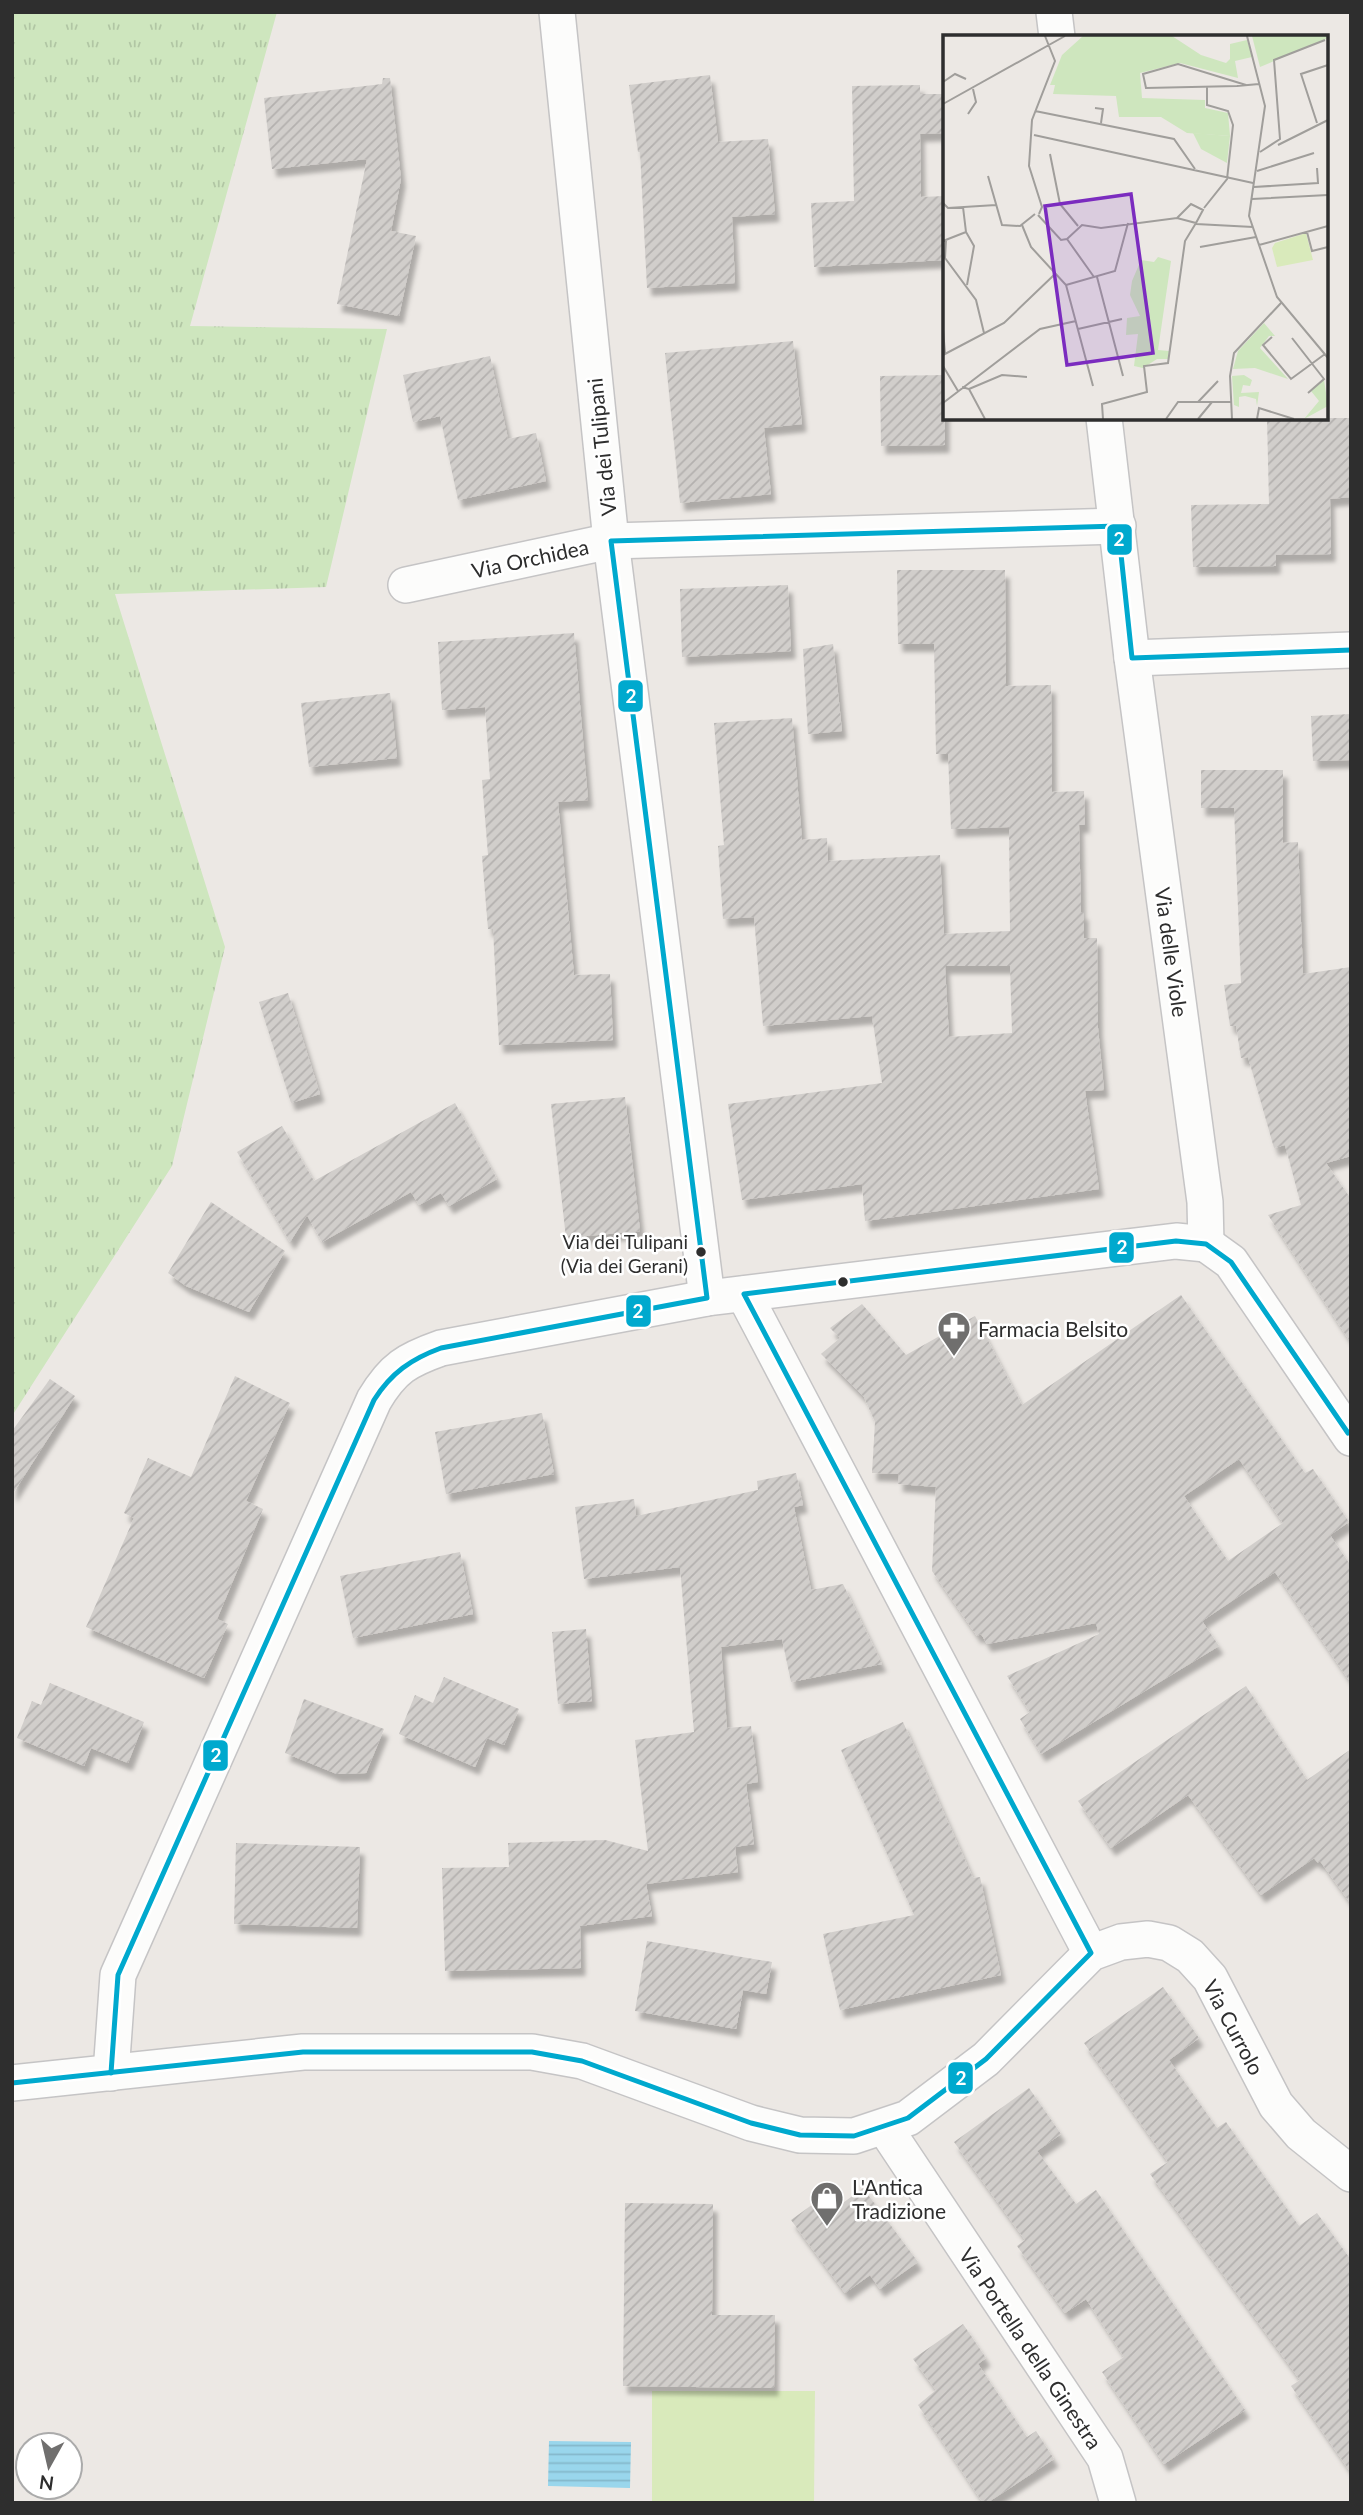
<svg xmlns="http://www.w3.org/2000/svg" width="1363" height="2515" font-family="Lato,sans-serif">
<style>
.grass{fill:url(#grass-tufts)}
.pitch{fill:#d9eabb}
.water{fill:url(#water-rules)}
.building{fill:url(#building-hatch);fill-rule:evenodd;filter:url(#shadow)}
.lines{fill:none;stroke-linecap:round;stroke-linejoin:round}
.street-casing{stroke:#c5c4c5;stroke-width:38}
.street{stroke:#fcfcfb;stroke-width:35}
.bus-1-casing{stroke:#fff;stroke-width:10}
.bus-1{stroke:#00a9ce;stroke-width:5}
.bus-dot{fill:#2e2e2e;stroke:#fff;stroke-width:2.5}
.labels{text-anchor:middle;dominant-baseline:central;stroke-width:5;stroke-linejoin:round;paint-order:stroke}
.bus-label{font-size:19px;fill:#2e2e2e;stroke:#fff;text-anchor:end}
.street-label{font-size:21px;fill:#2e2e2e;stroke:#fff}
.poi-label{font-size:21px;fill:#2e2e2e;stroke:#fff;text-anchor:start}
.inset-road{fill:none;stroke:#a09e9b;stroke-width:2}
.view{fill:#7b2cbf;fill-opacity:0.15;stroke:#7b2cbf;stroke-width:3.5}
.inset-edge{fill:none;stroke:#2e2e2e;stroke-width:3.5}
.line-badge{stroke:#fff;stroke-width:2.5}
.badge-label{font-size:19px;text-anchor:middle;font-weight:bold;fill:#fff}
</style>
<defs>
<pattern id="grass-tufts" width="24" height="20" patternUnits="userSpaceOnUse" patternTransform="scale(1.75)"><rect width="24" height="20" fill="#cee6be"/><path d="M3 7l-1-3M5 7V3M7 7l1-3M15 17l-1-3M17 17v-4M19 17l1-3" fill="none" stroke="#b1c6a4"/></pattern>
<pattern id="water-rules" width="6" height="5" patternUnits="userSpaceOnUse" patternTransform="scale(1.75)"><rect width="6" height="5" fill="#99d6ec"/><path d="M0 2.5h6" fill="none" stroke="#84b8cb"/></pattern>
<pattern id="building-hatch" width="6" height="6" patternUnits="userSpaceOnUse" patternTransform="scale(1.75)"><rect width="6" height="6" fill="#d1cecb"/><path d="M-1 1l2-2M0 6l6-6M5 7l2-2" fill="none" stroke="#b4b1af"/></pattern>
<filter id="shadow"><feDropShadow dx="4.5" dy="8" stdDeviation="2" flood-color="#0004"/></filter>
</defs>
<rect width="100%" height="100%" fill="#ece8e4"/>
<path class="grass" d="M12,12H277L190,326L387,329L326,587L115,594L225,947L172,1166L12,1416Z"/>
<path class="pitch" d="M652,2391H815L814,2503H652Z"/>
<path class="water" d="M549,2441L631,2442L630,2488L548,2486Z"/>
<g class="building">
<path d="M710,75L718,142L768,139L775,214L732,217L735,283L647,288L640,152H638L629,85Z"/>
<path d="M383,78H390L401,179L391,231L416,236L399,316L337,304L367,159L272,169L264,98L382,84Z"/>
<path d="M920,85V94H945V133L920,134L921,197L945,196V260L814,267L811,203L854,201L852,86Z"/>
<path d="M793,341L802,424L764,428L771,494L680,503L665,353Z"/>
<path d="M490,356L508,439L536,433L546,481L458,500L440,416L413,422L403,375Z"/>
<path d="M945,375V445L881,446L880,376Z"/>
<path d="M1267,418H1351V497L1330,499L1331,554L1276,555V566L1193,567L1191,505L1269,504Z"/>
<path d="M897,570H1005L1006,686L1051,685L1052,792L1084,791L1085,825H1079L1081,912H1084V938H1097L1098,1028L1104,1090L1085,1091L1099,1189L865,1221L862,1184L742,1200L728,1104L882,1083L872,1016L763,1026L754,917L723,919L718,846L724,845L714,723L792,718L802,840L827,838L828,861L940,855L944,934L1010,931L1009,827L951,829L948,754H936L934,644H898ZM945,966H1010L1012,1033L949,1037Z"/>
<path d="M788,585L791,651L682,657L680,589Z"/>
<path d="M574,633L588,800L558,802L574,975L610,974L613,1040L499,1045L493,929H488L482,856L488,855L482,780L490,779L485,707L442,710L438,642Z"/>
<path d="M833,644L842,731L808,734L803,649Z"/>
<path d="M390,693L397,758L309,767L301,703Z"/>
<path d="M1351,714V760L1313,761L1311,716Z"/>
<path d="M1201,770H1283V843L1298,842L1303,974L1351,967V1156L1326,1163L1351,1199V1343L1268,1215L1301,1205L1285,1145L1274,1148L1248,1057L1241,1058L1236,1026H1230L1224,985L1241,983L1234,808H1201Z"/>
<path d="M288,993L320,1094L291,1103L259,1002Z"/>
<path d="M625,1097L640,1231L566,1238L551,1104Z"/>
<path d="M455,1103L497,1179L449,1206L441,1193L419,1205L411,1192L322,1242L307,1215L290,1242L237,1152L282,1126L314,1181Z"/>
<path d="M211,1202L285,1251L249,1312L186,1286L168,1273Z"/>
<path d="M1181,1295L1305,1473L1313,1469L1349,1522L1330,1535L1351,1566V1683L1275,1572L1202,1621L1219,1646L1041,1754L1020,1719L1030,1712L1007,1676L1099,1634L1096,1623L987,1644L981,1634L977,1636L932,1571L936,1487L898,1484L899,1474L872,1473L875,1422L864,1397L821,1354L840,1338L830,1328L862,1304L906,1355L975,1316L1022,1405ZM1239,1459L1283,1523L1228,1561L1184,1496Z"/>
<path d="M235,1376L290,1403L246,1501L263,1509L217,1619L228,1624L204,1678L86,1627L134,1518L124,1513L148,1458L191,1477Z"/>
<path d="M50,1379L75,1396L12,1495V1431Z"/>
<path d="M542,1413L554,1474L446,1494L435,1432Z"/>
<path d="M796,1473L803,1505L794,1507L811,1590L843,1584L882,1664L791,1682L782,1639L721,1647L727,1728L751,1726L758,1782L746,1784L754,1844L735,1847L738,1872L646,1884L652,1916L580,1926L581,1968L445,1971L442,1868L509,1867L508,1843L605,1840L648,1851L635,1740L694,1732L680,1567L584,1579L575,1507L634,1499L636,1516L758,1490L757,1481Z"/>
<path d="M460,1552L473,1614L353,1638L340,1576Z"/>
<path d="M586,1629L592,1701L558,1704L552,1632Z"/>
<path d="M444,1677L519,1709L504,1745L487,1738L475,1767L399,1734L415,1695L433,1703Z"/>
<path d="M50,1683L144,1722L128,1763L91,1748L84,1766L17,1738L32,1701L41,1705Z"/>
<path d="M1246,1686L1307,1780L1351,1749V1904L1320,1861L1318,1863L1314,1858L1261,1895L1188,1795L1111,1848L1078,1801Z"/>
<path d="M304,1699L384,1729L366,1773L337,1774L285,1753Z"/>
<path d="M903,1722L973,1878L980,1877L1001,1975L840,2010L823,1934L914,1915L841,1750Z"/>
<path d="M236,1843L360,1847L357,1928L234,1924Z"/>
<path d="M647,1941L772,1962L766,1994L743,1990L736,2029L635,2011Z"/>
<path d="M1163,1987L1199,2038L1169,2060L1217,2128L1226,2122L1299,2226L1317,2213L1351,2260V2473L1291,2386L1300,2380L1150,2174L1168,2162L1084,2043Z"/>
<path d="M1029,2088L1061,2134L1037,2151L1076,2204L1096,2190L1245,2410L1164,2464L1102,2372L1124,2357L1086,2299L1065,2313L1017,2246L1025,2240L954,2142Z"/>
<path d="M863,2188L918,2262L880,2289L870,2275L845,2293L791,2220L820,2199L831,2212Z"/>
<path d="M625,2203L713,2204L712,2315H775L774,2388L623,2386Z"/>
<path d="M963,2324L986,2358L978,2364L1027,2437L1036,2431L1054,2459L987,2503H983L918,2405L936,2390L913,2359Z"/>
</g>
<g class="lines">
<defs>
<g id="street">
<path d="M557,12L611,541L707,1298"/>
<path d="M1054,12L1057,37"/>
<path d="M1104,418L1132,658L1205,1202L1206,1244"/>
<path d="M406,585L611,541L1118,526"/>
<path d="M1132,658L1351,650"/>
<path d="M1206,1244L1231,1262L1351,1438"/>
<path d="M744,1294L1091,1953"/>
<path d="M111,2073L118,1975L374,1400C393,1368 407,1360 441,1348L707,1298L1176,1241L1206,1244"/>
<path d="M12,2083L303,2052H532L582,2061L751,2123L800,2135L854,2136L908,2118L986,2059L1091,1953L1121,1942L1148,1939L1169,1943L1190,1956L1210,1978L1276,2105L1301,2134L1351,2174"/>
<path d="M885,2128L1105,2458L1118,2503"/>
</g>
</defs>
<use href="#street" class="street-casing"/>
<use href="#street" class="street"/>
<defs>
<g id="bus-1">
<path d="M111,2073L118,1975L374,1400C391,1373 411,1359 441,1348L707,1298L611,541L1118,526L1132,658L1351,650"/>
<path d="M12,2083L303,2052H532L582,2061L751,2123L800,2135L854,2136L908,2118L986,2059L1091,1953L744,1294L1176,1241L1206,1244L1231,1262L1348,1433L1351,1431"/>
</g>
</defs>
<use href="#bus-1" class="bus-1-casing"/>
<use href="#bus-1" class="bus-1"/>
</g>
<defs>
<symbol id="pharmacy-pin" viewBox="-11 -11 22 30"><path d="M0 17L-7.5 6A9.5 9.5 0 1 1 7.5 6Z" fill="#706f6e" stroke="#fff"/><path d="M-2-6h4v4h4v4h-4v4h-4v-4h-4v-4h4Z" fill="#fff"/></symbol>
<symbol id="shop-pin" viewBox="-11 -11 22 30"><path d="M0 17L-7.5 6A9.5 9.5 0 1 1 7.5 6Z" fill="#706f6e" stroke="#fff"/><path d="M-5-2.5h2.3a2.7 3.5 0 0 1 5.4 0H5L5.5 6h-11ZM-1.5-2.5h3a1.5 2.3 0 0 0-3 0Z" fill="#fff"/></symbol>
</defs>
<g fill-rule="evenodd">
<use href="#pharmacy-pin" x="935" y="1309" width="38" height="52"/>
<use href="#shop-pin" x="808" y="2179" width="38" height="52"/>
</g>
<g class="bus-dot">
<circle cx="701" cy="1252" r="6"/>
<circle cx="843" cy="1282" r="6"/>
</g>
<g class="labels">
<g class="bus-label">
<text x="688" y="1241">Via dei Tulipani<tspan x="688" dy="24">(Via dei Gerani)</tspan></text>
</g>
<g class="street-label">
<text transform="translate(601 447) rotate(-96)">Via dei Tulipani</text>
<text transform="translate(530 558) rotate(-12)">Via Orchidea</text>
<text transform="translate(1172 952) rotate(82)">Via delle Viole</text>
<text transform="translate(1234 2027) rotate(62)">Via Currolo</text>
<text transform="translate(1031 2348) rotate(56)">Via Portella della Ginestra</text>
</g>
<g class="poi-label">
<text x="978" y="1328">Farmacia Belsito</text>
<text x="852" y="2186">L'Antica<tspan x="852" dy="24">Tradizione</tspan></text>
</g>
</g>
<g transform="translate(943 35)">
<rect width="385" height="385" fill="#ece8e4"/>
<path d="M140,1H229L258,20L283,28L287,24V9L304,5L309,22L292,26L295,43L237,28L197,38L199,63L262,65V73L285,78L287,101L244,98L218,82H176L173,61L110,59L112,50H107L119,20ZM309,1H385V3L317,32ZM215,222L228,226L215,315L226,316L225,324H214L200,333L191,331L195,299L183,300L184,283L197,281L187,260L189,246L198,225L211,227ZM321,288L332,301H326L317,313L345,344L312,333L290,334L295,316ZM301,340L309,345L307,351L300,350L298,358L316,357L314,371L313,364L302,361L296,362V372L291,370L289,341ZM381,345L385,371L361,384L376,366L368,356Z" fill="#cee6be"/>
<path d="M250,98L287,101L284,128L258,114Z" fill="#cee6be"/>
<path d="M363,198L370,225L334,232L329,213L332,208Z" fill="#d9eabb"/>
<path class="inset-road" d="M304,1L322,71L306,181L334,262L385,323M0,47L12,39L23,44M303,50L235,29L200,39L203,53L294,51L316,49M0,69L122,1M152,73L160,74L158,88M92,76L231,104L252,134M25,79L33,67L30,54M374,88L358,39L385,30M91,100L310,148M335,110L385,85M317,117L337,104L331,25L382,5M107,119L117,169L135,191M314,136L371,118M45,141L59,190L77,191L92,179M311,152L375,148L374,133M309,164L385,160M0,168L5,173L53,170M20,172L23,197L31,211L24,250M261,173L284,144L290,90L285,76L264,70V52M96,179L99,172L86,131L89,85L112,26L102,1M95,180L118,205L124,204M253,189L310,192M79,190L88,212L123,250L150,351M364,197L369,216L385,212M124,204L139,190L158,193L234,183L253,188L260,175L248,169L234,183M124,204L151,242M3,205L2,223L33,265L41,298M0,206L23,197M316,210L385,191M257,212L313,202M154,242L180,341M123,250L172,236L185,188M135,294L179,284M0,295L2,318M329,302L320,310L348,344L382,319M349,303L381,344L365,358M0,320L61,288L112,239M0,331L15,356M19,352L26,354L42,384M26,354L59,340L84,342M255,367L275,346M0,368L97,294L133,286M160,384L159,369L204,357L201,331L225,328L242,206L253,188M223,384L235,367H288M255,384L269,367M289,384L287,341L291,318L338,268M314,384L316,373L351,384"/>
<path class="view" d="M188,159L210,318L124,330L102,171Z"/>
<rect width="385" height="385" class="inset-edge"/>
</g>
<g class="line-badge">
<rect x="1106" y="523" width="27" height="33" rx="7" fill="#00a9ce"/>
<rect x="617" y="679" width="27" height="34" rx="7" fill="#00a9ce"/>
<rect x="1108" y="1231" width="27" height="33" rx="7" fill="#00a9ce"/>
<rect x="625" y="1294" width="27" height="34" rx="7" fill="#00a9ce"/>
<rect x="202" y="1739" width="27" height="33" rx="7" fill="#00a9ce"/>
<rect x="947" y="2061" width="27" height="34" rx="7" fill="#00a9ce"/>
</g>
<g class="badge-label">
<text x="1119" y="546">2</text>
<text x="631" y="703">2</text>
<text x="1122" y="1254">2</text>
<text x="638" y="1318">2</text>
<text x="216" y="1762">2</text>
<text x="961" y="2085">2</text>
</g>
<rect width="1363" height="2515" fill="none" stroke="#2e2e2e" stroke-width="28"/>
<g transform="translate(49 2466) rotate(188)"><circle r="33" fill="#ffffff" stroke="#ababab" stroke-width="2"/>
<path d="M0-5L12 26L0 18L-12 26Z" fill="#706f6e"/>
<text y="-10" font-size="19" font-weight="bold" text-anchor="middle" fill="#2e2e2e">N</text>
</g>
</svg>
